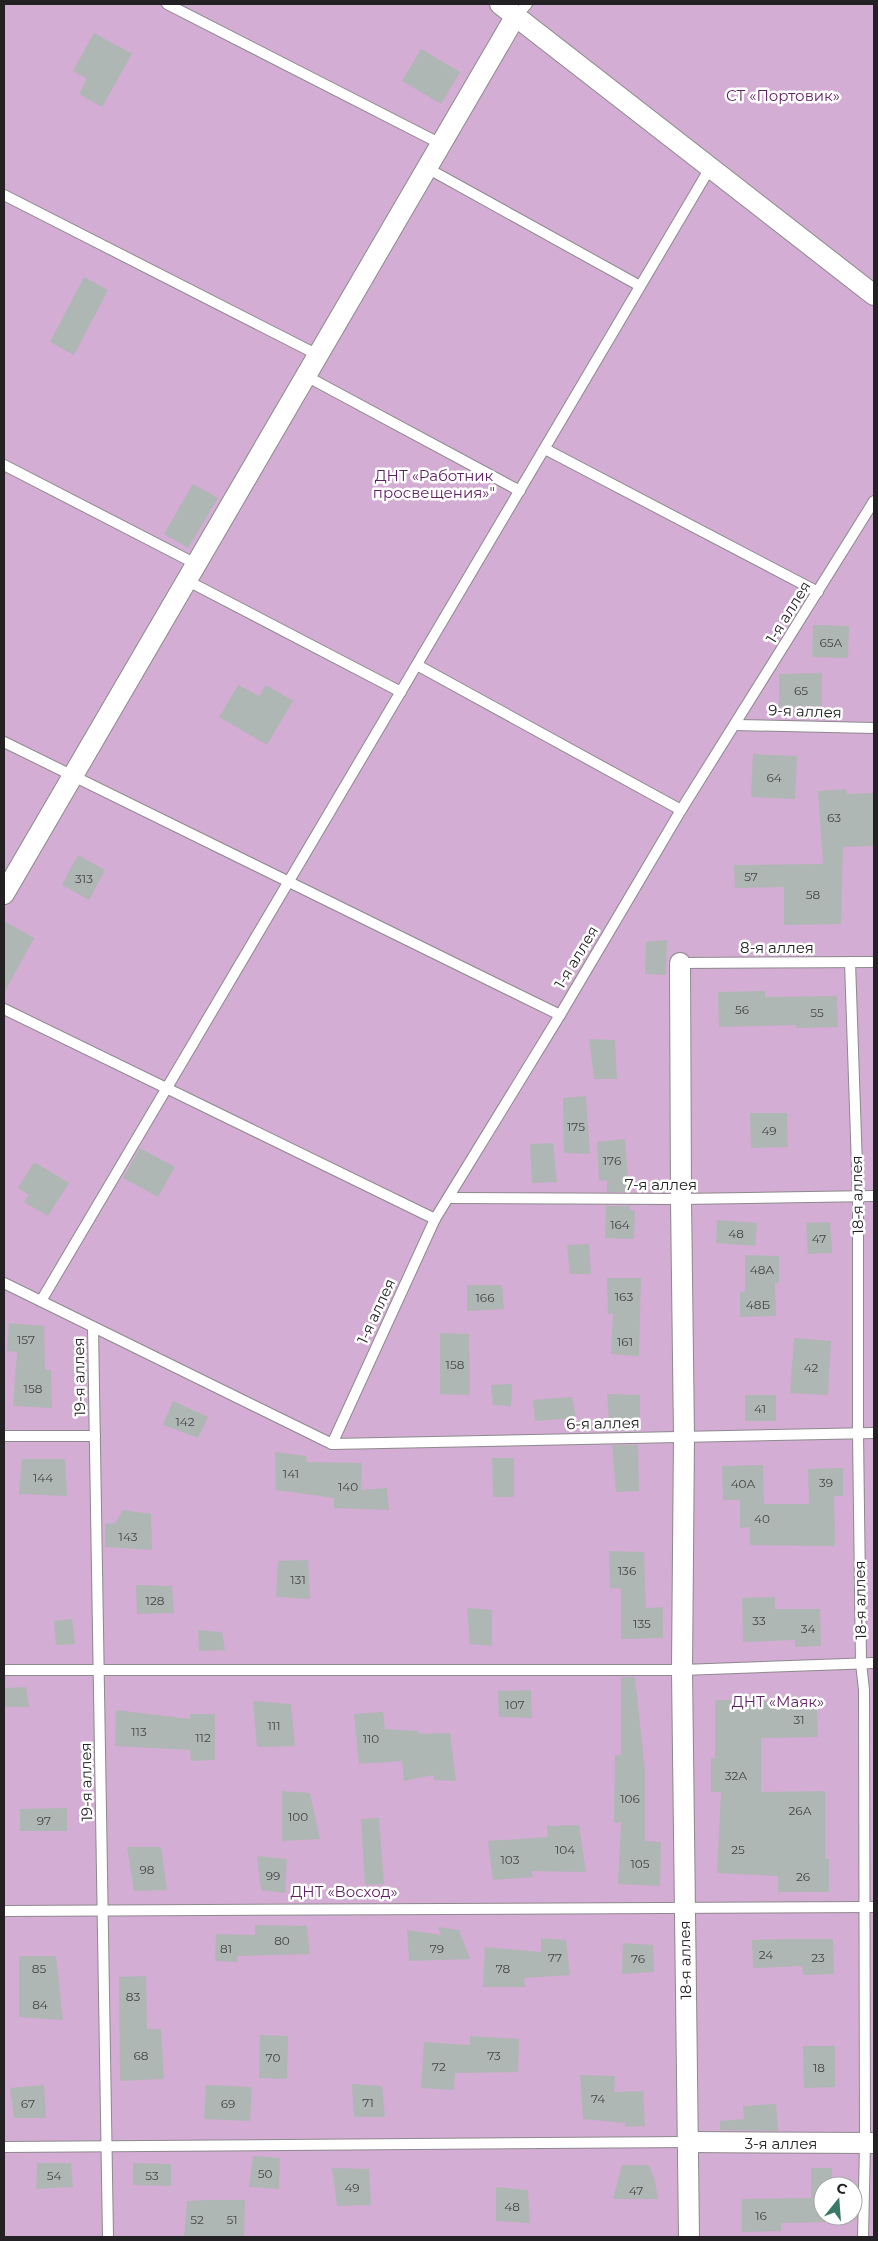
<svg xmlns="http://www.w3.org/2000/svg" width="878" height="2241" font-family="Montserrat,sans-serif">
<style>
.green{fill:#d3add3;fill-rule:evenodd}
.building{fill:#afb7b4}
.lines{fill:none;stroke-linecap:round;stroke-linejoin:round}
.lane-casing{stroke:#8e898e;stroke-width:12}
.street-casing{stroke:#8e898e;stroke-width:22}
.lane{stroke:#fff;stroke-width:10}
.street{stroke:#fff;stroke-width:20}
.labels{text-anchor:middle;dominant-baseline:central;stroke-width:5;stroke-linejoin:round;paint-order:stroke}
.number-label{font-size:12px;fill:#464647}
.park-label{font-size:15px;fill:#601f63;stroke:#fff}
.street-label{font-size:15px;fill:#232123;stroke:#fff}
</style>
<rect width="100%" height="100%" fill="#ebe6eb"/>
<path class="green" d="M4,4H874V2237H4ZM823,2186H853V2216H823Z"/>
<g class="building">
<path d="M94,33L132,54L102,107L79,94L87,79L73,71Z"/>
<path d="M421,49L460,72L441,104L402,81Z"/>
<path d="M84,277L108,290L74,355L50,342Z"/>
<path d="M193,484L218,498L188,548L164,534Z"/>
<path d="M813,625L849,626L848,658L812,657Z"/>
<path d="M822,673V706L779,707V674Z"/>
<path d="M238,685L259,696L266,685L293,701L267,745L219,717Z"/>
<path d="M753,754L797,756L795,799L751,797Z"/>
<path d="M846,789L847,794L874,793V846L843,847L841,924L784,925V887L735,888L734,865L823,864L818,791Z"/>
<path d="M78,855L105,870L89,900L62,885Z"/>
<path d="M4,921L34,938L4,993Z"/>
<path d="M667,940L666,975L645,974L646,942Z"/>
<path d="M765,991V997L837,996L838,1027L796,1028V1025L719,1027L718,992Z"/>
<path d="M589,1039L615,1040L617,1079H594Z"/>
<path d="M586,1096L590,1154L564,1153L563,1098Z"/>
<path d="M750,1113H787L788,1147L751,1148Z"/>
<path d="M625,1139L629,1192H607V1180L599,1181L597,1142Z"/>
<path d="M553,1143L557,1182L532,1183L530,1144Z"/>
<path d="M140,1148L175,1167L158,1197L123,1178Z"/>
<path d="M34,1162L69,1183L48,1216L24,1202L29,1195L18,1188Z"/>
<path d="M606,1206H630V1210L635,1211L634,1239L605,1238Z"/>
<path d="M717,1220L757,1223L755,1246L716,1243Z"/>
<path d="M830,1222L832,1253L808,1254L806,1223Z"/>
<path d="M589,1244L591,1274H570L567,1245Z"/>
<path d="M745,1255L779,1256V1283L775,1282L776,1316L740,1317V1292H745Z"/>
<path d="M607,1278H641L639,1356L611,1354L613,1314H608Z"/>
<path d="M467,1285H502L504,1309L467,1311Z"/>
<path d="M9,1323L44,1326L45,1370H51L52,1408L13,1406L17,1352L7,1351Z"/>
<path d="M440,1333L469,1334L470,1395L440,1394Z"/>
<path d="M794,1338L831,1341L828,1395L790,1393Z"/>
<path d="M512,1384L511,1406L493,1405L491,1385Z"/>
<path d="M607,1394L640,1395V1426H637V1431H610Z"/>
<rect x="745" y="1395" width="31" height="26"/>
<path d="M572,1397L576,1418L535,1421L533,1400Z"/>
<path d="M173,1401L208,1417L198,1438L163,1425Z"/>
<path d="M612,1445H638L639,1491L616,1492Z"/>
<path d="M275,1452L306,1456L307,1462L362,1463L361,1490L387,1488L389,1510L334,1508V1498L276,1490Z"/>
<path d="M492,1458H514V1497H493Z"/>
<path d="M22,1459H65L67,1496L19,1494Z"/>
<path d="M763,1465L764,1504H809L808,1469L843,1468V1496H834L835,1546L750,1545V1527L740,1528V1500H723L722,1466Z"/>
<path d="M123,1510L151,1514L152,1550L105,1547V1524L115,1523Z"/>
<path d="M609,1551L644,1552L646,1608L663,1607V1638L621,1639V1589L610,1588Z"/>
<path d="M308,1560L310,1599L276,1597L278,1561Z"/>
<path d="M136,1585L172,1586L174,1613L137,1614Z"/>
<path d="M775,1597V1609H820L821,1646L795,1647V1640L743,1642L742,1598Z"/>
<path d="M467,1608L492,1610V1646L470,1644Z"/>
<path d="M72,1619L75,1644L56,1645L54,1621Z"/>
<path d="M198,1630L222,1632L225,1650L199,1651Z"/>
<path d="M621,1677H635L645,1771V1841L661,1842L660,1886L618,1884L621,1822L614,1823L615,1755H621Z"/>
<path d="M26,1687L29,1707H4V1688Z"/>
<path d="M531,1690L532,1718L499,1717L498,1691Z"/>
<path d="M715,1700H762V1701L817,1700L818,1737L761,1738V1792L825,1791V1859H829V1892H778V1876L717,1873L721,1792H711V1758H715Z"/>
<path d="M253,1701L291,1704L295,1746L257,1747Z"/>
<path d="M116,1710L190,1719V1714H215V1760L191,1761L190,1750L115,1746Z"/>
<path d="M383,1712L385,1729L419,1731V1734L450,1733L456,1781L434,1780L433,1775L404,1781L402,1761L359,1764L354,1714Z"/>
<path d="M282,1791L310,1793L320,1839L282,1841Z"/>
<path d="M67,1808V1831H20V1809Z"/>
<path d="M379,1818L384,1884L365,1885L361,1819Z"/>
<path d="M579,1825L586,1872L531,1871L533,1877L493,1880L488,1841L548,1837L547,1826Z"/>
<path d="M127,1847H161L167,1890L134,1891Z"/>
<path d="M257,1856L287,1859L285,1893L261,1890Z"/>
<path d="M255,1925L307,1926L310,1954L237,1956V1962L215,1961L216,1934L255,1935Z"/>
<path d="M438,1927L459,1930L470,1959L409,1961L407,1930L441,1935Z"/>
<path d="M541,1938L566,1940L570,1975L524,1978L525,1987H483L485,1947L541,1952Z"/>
<path d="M780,1939H833L834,1974L803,1975L802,1966L753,1968L752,1940Z"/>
<path d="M623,1943L653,1945L654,1972L622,1974Z"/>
<path d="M19,1956H56L63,2020L19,2017Z"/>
<path d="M146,1976L147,2029H161L164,2079L120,2081L119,1977Z"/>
<path d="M260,2035L288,2036L287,2079L259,2078Z"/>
<path d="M470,2036L519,2039L518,2072L455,2073L454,2090L421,2088L424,2042L470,2045Z"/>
<path d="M803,2046H835V2087L804,2088Z"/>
<path d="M580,2075L615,2076L614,2092L643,2091L645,2126L625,2127V2123L583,2119Z"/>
<path d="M352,2084L382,2086L385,2117H354Z"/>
<path d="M44,2085L46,2118H14L10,2088Z"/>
<path d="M206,2085L252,2087L250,2121L204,2119Z"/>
<path d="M776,2104L778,2131L720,2130V2121L744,2119L743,2106Z"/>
<path d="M253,2156L280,2158L279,2189L249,2187Z"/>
<path d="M37,2163H71L73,2187L36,2189Z"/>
<path d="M133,2163L171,2164V2186L133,2185Z"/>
<path d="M622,2165H649L655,2181L658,2199H613Z"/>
<path d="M332,2168L369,2169L371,2205L337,2206Z"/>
<path d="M811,2168H832V2186H823V2216H832V2222L781,2223V2231L742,2232V2199L811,2198Z"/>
<path d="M496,2187L528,2190L530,2223L496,2221Z"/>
<path d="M207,2200H245L244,2237H184L187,2201Z"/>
</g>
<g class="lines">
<defs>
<g id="lane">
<path d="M167,4L441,144"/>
<path d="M515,17L527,4"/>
<path d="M427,168L640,286"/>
<path d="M4,195L318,355"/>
<path d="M306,376L520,491"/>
<path d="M545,449L818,592"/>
<path d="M4,465L196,564"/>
<path d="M186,580L401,692"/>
<path d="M417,665L681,810"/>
<path d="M735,725L874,728"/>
<path d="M4,742L560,1015"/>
<path d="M850,962L858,1196V1433L861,1663L864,1690L865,2143L863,2237"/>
<path d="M680,963L874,962"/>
<path d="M4,1009L435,1219"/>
<path d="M448,1198L681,1199L874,1196"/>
<path d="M4,1283L332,1444L874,1433"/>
<path d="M41,1301L710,168"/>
<path d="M93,1327L108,2237"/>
<path d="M4,1436H95"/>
<path d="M332,1444L435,1219L560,1015L681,810L874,501"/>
<path d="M4,1670H682L874,1663"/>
<path d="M4,1911L874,1907"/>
<path d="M4,2147L688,2142"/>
</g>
<g id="street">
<path d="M500,4L874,295"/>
<path d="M4,894L515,17"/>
<path d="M680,963L681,1199L684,1436L682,1670L689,2237"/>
<path d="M688,2142L874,2143"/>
</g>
</defs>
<use href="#lane" class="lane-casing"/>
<use href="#street" class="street-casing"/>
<use href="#lane" class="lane"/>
<use href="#street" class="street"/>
</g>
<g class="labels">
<g class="number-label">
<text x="831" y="642">65А</text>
<text x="801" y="690">65</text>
<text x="774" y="777">64</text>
<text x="834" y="817">63</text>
<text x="751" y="876">57</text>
<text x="84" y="878">313</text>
<text x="813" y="894">58</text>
<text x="742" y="1009">56</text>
<text x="817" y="1012">55</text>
<text x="576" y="1126">175</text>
<text x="769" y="1130">49</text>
<text x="612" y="1160">176</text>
<text x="620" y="1224">164</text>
<text x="736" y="1233">48</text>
<text x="819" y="1238">47</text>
<text x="762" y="1269">48А</text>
<text x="624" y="1296">163</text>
<text x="485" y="1297">166</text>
<text x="758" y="1304">48Б</text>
<text x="26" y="1339">157</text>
<text x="625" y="1341">161</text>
<text x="455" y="1364">158</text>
<text x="811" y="1367">42</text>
<text x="33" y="1388">158</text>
<text x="760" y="1408">41</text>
<text x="185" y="1421">142</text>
<text x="291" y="1473">141</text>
<text x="43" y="1477">144</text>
<text x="826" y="1482">39</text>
<text x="743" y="1483">40А</text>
<text x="348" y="1486">140</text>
<text x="762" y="1518">40</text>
<text x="128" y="1536">143</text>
<text x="627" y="1570">136</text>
<text x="298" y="1579">131</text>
<text x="155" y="1600">128</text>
<text x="759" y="1620">33</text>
<text x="642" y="1623">135</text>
<text x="808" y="1628">34</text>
<text x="515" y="1704">107</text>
<text x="799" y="1719">31</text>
<text x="274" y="1725">111</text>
<text x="139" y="1731">113</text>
<text x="203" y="1737">112</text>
<text x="371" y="1738">110</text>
<text x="736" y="1775">32А</text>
<text x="630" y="1798">106</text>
<text x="800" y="1810">26А</text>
<text x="298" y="1816">100</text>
<text x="44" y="1820">97</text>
<text x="565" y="1849">104</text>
<text x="738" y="1849">25</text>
<text x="510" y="1859">103</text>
<text x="640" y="1863">105</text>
<text x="147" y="1869">98</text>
<text x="273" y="1875">99</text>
<text x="803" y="1876">26</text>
<text x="282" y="1940">80</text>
<text x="226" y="1948">81</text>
<text x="437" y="1948">79</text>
<text x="766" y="1954">24</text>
<text x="555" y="1957">77</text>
<text x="818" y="1957">23</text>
<text x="638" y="1958">76</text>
<text x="39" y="1968">85</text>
<text x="503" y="1968">78</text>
<text x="133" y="1996">83</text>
<text x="40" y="2004">84</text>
<text x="141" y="2055">68</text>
<text x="494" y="2055">73</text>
<text x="273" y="2057">70</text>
<text x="439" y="2066">72</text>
<text x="819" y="2067">18</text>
<text x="598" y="2098">74</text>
<text x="368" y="2102">71</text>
<text x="28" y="2103">67</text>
<text x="228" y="2103">69</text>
<text x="265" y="2173">50</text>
<text x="54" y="2175">54</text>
<text x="152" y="2175">53</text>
<text x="352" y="2187">49</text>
<text x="636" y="2190">47</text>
<text x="512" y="2206">48</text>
<text x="761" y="2215">16</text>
<text x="197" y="2219">52</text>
<text x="232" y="2219">51</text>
</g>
<g class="park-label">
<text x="783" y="95">СТ «Портовик»</text>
<text x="434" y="475">ДНТ «Работник<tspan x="434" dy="17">просвещения»"</tspan></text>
<text x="778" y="1701">ДНТ «Маяк»</text>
<text x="344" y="1891">ДНТ «Восход»</text>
</g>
<g class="street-label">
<text transform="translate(788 612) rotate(-58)">1-я аллея</text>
<text transform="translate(805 711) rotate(2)">9-я аллея</text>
<text x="777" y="947">8-я аллея</text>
<text transform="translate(576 957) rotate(-59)">1-я аллея</text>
<text x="661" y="1184">7-я аллея</text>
<text transform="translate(857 1195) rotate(-91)">18-я аллея</text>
<text transform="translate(376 1311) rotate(-65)">1-я аллея</text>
<text transform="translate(79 1377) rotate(-91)">19-я аллея</text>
<text transform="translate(603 1423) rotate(-1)">6-я аллея</text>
<text transform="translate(860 1600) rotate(-91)">18-я аллея</text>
<text transform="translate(86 1782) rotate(-91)">19-я аллея</text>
<text transform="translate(685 1960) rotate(-91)">18-я аллея</text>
<text x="781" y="2143">3-я аллея</text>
</g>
</g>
<rect width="878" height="2241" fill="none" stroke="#232123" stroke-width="10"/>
<g transform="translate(838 2201) rotate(17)"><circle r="24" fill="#ffffff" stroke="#a7a6a7"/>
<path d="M0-4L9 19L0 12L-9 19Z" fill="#397967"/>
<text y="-8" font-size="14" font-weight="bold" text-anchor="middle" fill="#232123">С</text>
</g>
</svg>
